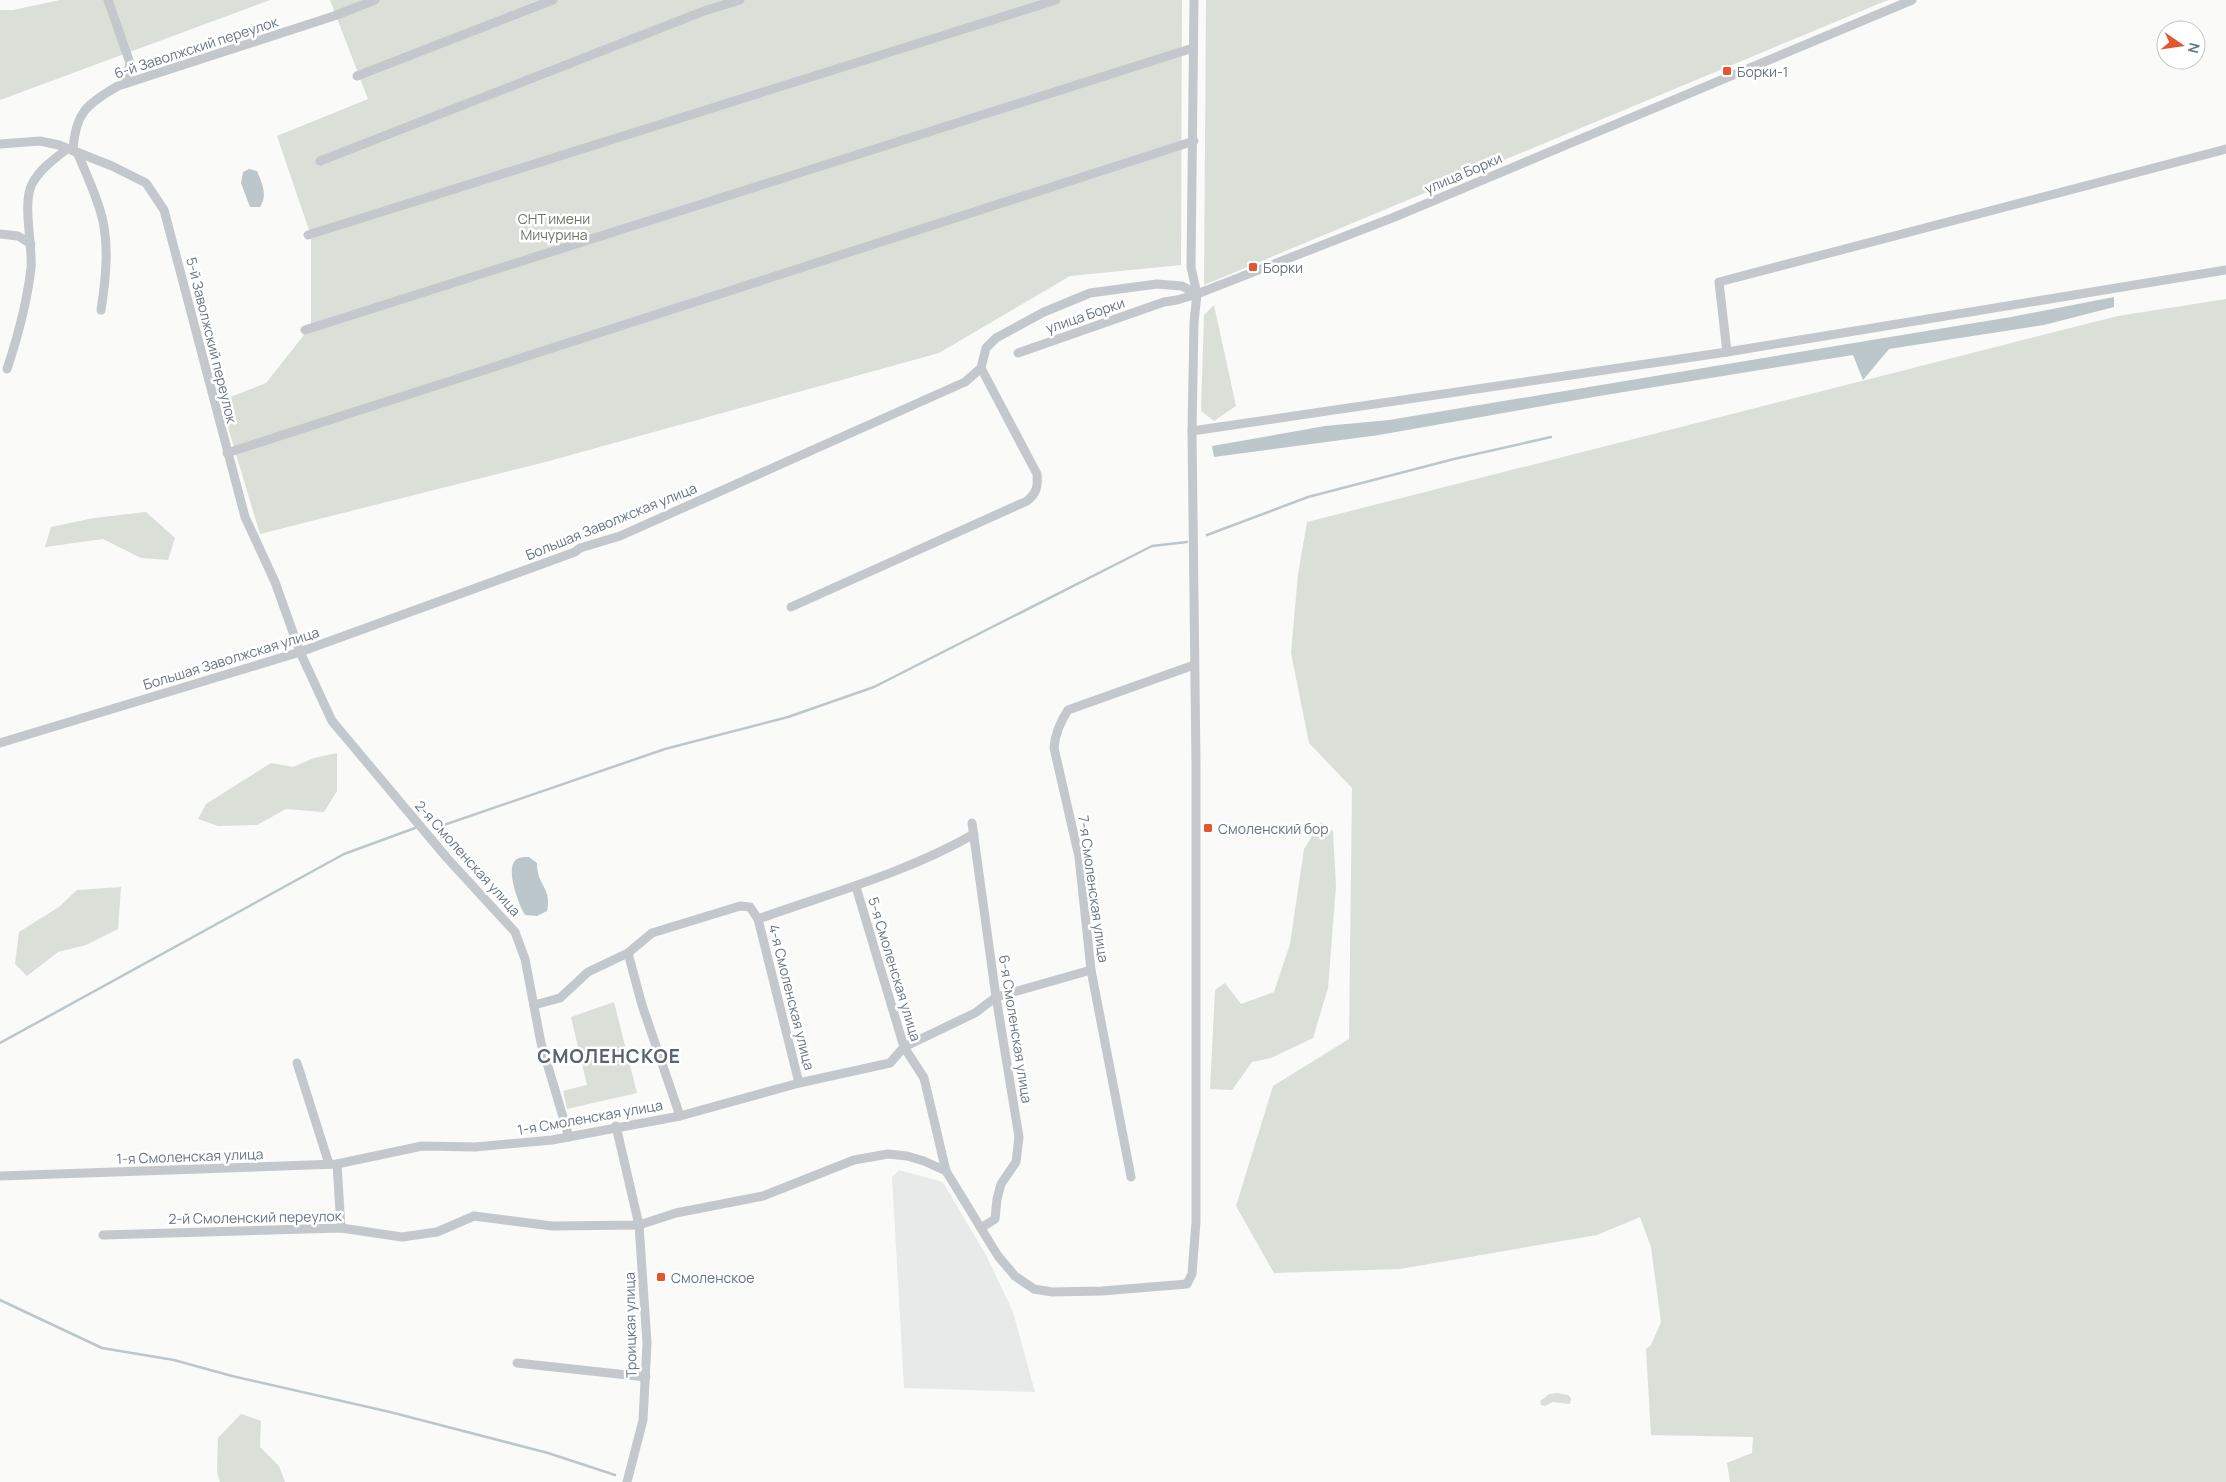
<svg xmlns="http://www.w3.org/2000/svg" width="2226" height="1482" font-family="Manrope,sans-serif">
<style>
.built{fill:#e8e9e9}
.green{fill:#dadfd7}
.water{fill:#bbc7cb}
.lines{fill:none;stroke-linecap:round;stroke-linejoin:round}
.stream{stroke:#bbc7cb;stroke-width:2.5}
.minor{stroke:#c3c8cc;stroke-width:9}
.poi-dot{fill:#e4572e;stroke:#fff;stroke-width:2}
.labels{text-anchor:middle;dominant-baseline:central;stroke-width:5;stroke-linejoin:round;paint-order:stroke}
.street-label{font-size:14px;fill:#657683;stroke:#fff}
.poi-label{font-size:14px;fill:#657683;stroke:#fff;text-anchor:start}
.park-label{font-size:14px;fill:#687a64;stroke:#fff}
.district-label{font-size:19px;font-weight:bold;letter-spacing:1px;fill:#57646e;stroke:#fff}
</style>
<rect width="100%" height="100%" fill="#fafaf8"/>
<path class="built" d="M899,1170L943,1182L987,1257L1013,1312L1035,1392L904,1388L892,1177Z"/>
<g class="green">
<path d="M60,0H270L0,100V10H13Z"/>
<path d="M330,0H1182L1181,265L1070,276L939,353L549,461L260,534L220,401L266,383L311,326V236L277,136L368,99Z"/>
<path d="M1206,0H1888L1204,285Z"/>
<path d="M2226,299V1482H1730L1727,1463L1752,1453L1753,1437L1651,1435L1646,1349L1651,1345L1661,1322L1651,1247L1640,1217L1597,1235L1400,1269L1274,1273L1236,1206L1273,1086L1349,1039L1352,788L1309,743L1291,653L1298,574L1307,522L2118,316Z"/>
<path d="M1214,305L1236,406L1214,421L1201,411L1204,315Z"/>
<path d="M146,512L175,538L168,560L141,558L103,539L45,547L51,527L94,518Z"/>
<path d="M337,753V791L324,812L286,809L257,825L218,826L198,819L206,804L271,763L293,767L314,758Z"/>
<path d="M1321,822L1333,831L1336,886L1328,988L1313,1038L1271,1058L1252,1062L1232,1090L1210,1089L1215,990L1225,983L1241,1004L1274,992L1290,944L1304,849Z"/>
<path d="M121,887L118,929L86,945L58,952L27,976L15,964L19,932L59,907L77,890Z"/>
<path d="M614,1002L637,1093L567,1109L563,1091L587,1085L571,1017Z"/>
<path d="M1558,1393L1568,1395L1571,1398L1570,1404L1553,1402L1545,1406L1541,1405L1540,1401L1549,1394Z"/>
<path d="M241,1414L261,1421L260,1447L279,1466L285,1482H220L217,1472L218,1438Z"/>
</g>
<g class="water">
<path d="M249,169L257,171C262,183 268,195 260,207H250L241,183L243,172Z"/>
<path d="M2114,297V307L2044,325L1889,349L1863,380L1853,355L1599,396L1379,435L1214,457L1212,446L1325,426L1389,420L2011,317Z"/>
<path d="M529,857L537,863C537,887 552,886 547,911L537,916L525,915C519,905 504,867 517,859C520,857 525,857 529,857Z"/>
</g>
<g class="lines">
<g class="stream">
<path d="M1207,535L1308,497L1454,459L1551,437"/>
<path d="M438,827L665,749L788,717L874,687L1152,546L1187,542"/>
<path d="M0,1043L344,854L415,828"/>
<path d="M0,1300L102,1348L174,1360L232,1376L390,1412L548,1453L615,1475"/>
</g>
<g class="minor">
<path d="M108,0L130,63L126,83"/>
<path d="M357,76L553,0"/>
<path d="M0,144L40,141L59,145L112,166L146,183L164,210L245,517L275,582L300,652L332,721L447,858L515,932L525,959L541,1043L569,1137"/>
<path d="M73,151C75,114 86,104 118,86L334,16L375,0"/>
<path d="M77,152C85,171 94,190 100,210C110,241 106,278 101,310"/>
<path d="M320,161L704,11L740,0"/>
<path d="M0,234L18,236L31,244"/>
<path d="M308,235L1056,0"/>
<path d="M305,330L1193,48"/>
<path d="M1727,352L1719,282L2226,149"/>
<path d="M1018,353L1164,302L1177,300L1197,294L1397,216L1912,0"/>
<path d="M7,369C18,336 27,303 31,268C33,246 22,203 32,184C40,169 54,159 67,149"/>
<path d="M1192,431L1727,352L2226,270"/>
<path d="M227,453L1194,141"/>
<path d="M791,607L1027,501C1037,493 1038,486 1037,474L981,368"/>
<path d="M0,743L300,652L575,552L580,548L620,536L965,382L981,368L986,348L996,338L1044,312L1090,293L1157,284L1182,286L1197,294"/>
<path d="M972,823L996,997L1019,1137L1016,1162L1001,1184L997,1199L995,1219L981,1228"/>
<path d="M856,887L904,1047L924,1078L946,1171"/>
<path d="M758,919L799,1083"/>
<path d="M628,953L642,1005L680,1116"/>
<path d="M534,1005L560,998L588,972L628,953L652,933L740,906L750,907L758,919C831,893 906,873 974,834"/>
<path d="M297,1063L329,1164"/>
<path d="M616,1126L639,1225L647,1343L643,1420L627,1482"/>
<path d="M337,1164L341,1228"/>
<path d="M0,1176L337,1164L422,1146L475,1147L552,1140L680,1116L799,1083L890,1063L904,1047L975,1013L996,997L1091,970"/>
<path d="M1131,1177L1091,970L1079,857L1054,748C1055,734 1060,722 1068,710L1194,665"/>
<path d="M103,1235L341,1228L402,1237L437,1232L474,1216L552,1226L639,1225L676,1213L763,1196L854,1160L888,1154L907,1156L924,1161L946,1171L998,1256L1015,1276L1034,1289L1052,1292L1102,1291L1187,1284L1192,1274L1196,1222V764L1192,431L1194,322L1197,294L1191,267L1194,0"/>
<path d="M517,1363L646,1377"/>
</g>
</g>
<g class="poi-dot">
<rect x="1722" y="66" width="10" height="10" rx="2.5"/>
<rect x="1248" y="262" width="10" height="10" rx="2.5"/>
<rect x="1203" y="823" width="10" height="10" rx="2.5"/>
<rect x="656" y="1272" width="10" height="10" rx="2.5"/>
</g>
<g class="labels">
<g class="street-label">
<text transform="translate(196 47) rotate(-18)">6-й Заволжский переулок</text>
<text transform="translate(1463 173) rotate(-23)">улица Борки</text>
<text transform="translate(1085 315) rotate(-19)">улица Борки</text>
<text transform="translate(212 340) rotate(76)">5-й Заволжский переулок</text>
<text transform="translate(611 521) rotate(-22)">Большая Заволжская улица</text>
<text transform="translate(231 658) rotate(-17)">Большая Заволжская улица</text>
<text transform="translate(468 858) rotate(48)">2-я Смоленская улица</text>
<text transform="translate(1094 889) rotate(82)">7-я Смоленская улица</text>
<text transform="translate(895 969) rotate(73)">5-я Смоленская улица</text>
<text transform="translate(792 997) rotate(76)">4-я Смоленская улица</text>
<text transform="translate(1016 1029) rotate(81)">6-я Смоленская улица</text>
<text transform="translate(590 1117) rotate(-10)">1-я Смоленская улица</text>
<text transform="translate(190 1156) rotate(-2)">1-я Смоленская улица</text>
<text transform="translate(255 1217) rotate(-1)">2-й Смоленский переулок</text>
<text transform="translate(630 1325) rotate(-91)">Троицкая улица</text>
</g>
<g class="poi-label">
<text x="1737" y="71">Борки-1</text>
<text x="1263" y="267">Борки</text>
<text x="1218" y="828">Смоленский бор</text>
<text x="671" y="1277">Смоленское</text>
</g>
<g class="park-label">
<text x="554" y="218">СНТ имени<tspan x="554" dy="16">Мичурина</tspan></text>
</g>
<g class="district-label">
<text x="609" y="1056">СМОЛЕНСКОЕ</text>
</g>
</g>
<g transform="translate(2181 45) rotate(103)"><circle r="24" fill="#ffffff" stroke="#c1c8cd"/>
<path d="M0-4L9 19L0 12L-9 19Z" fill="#e4572e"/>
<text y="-8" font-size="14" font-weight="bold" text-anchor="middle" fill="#657683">N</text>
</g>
</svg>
